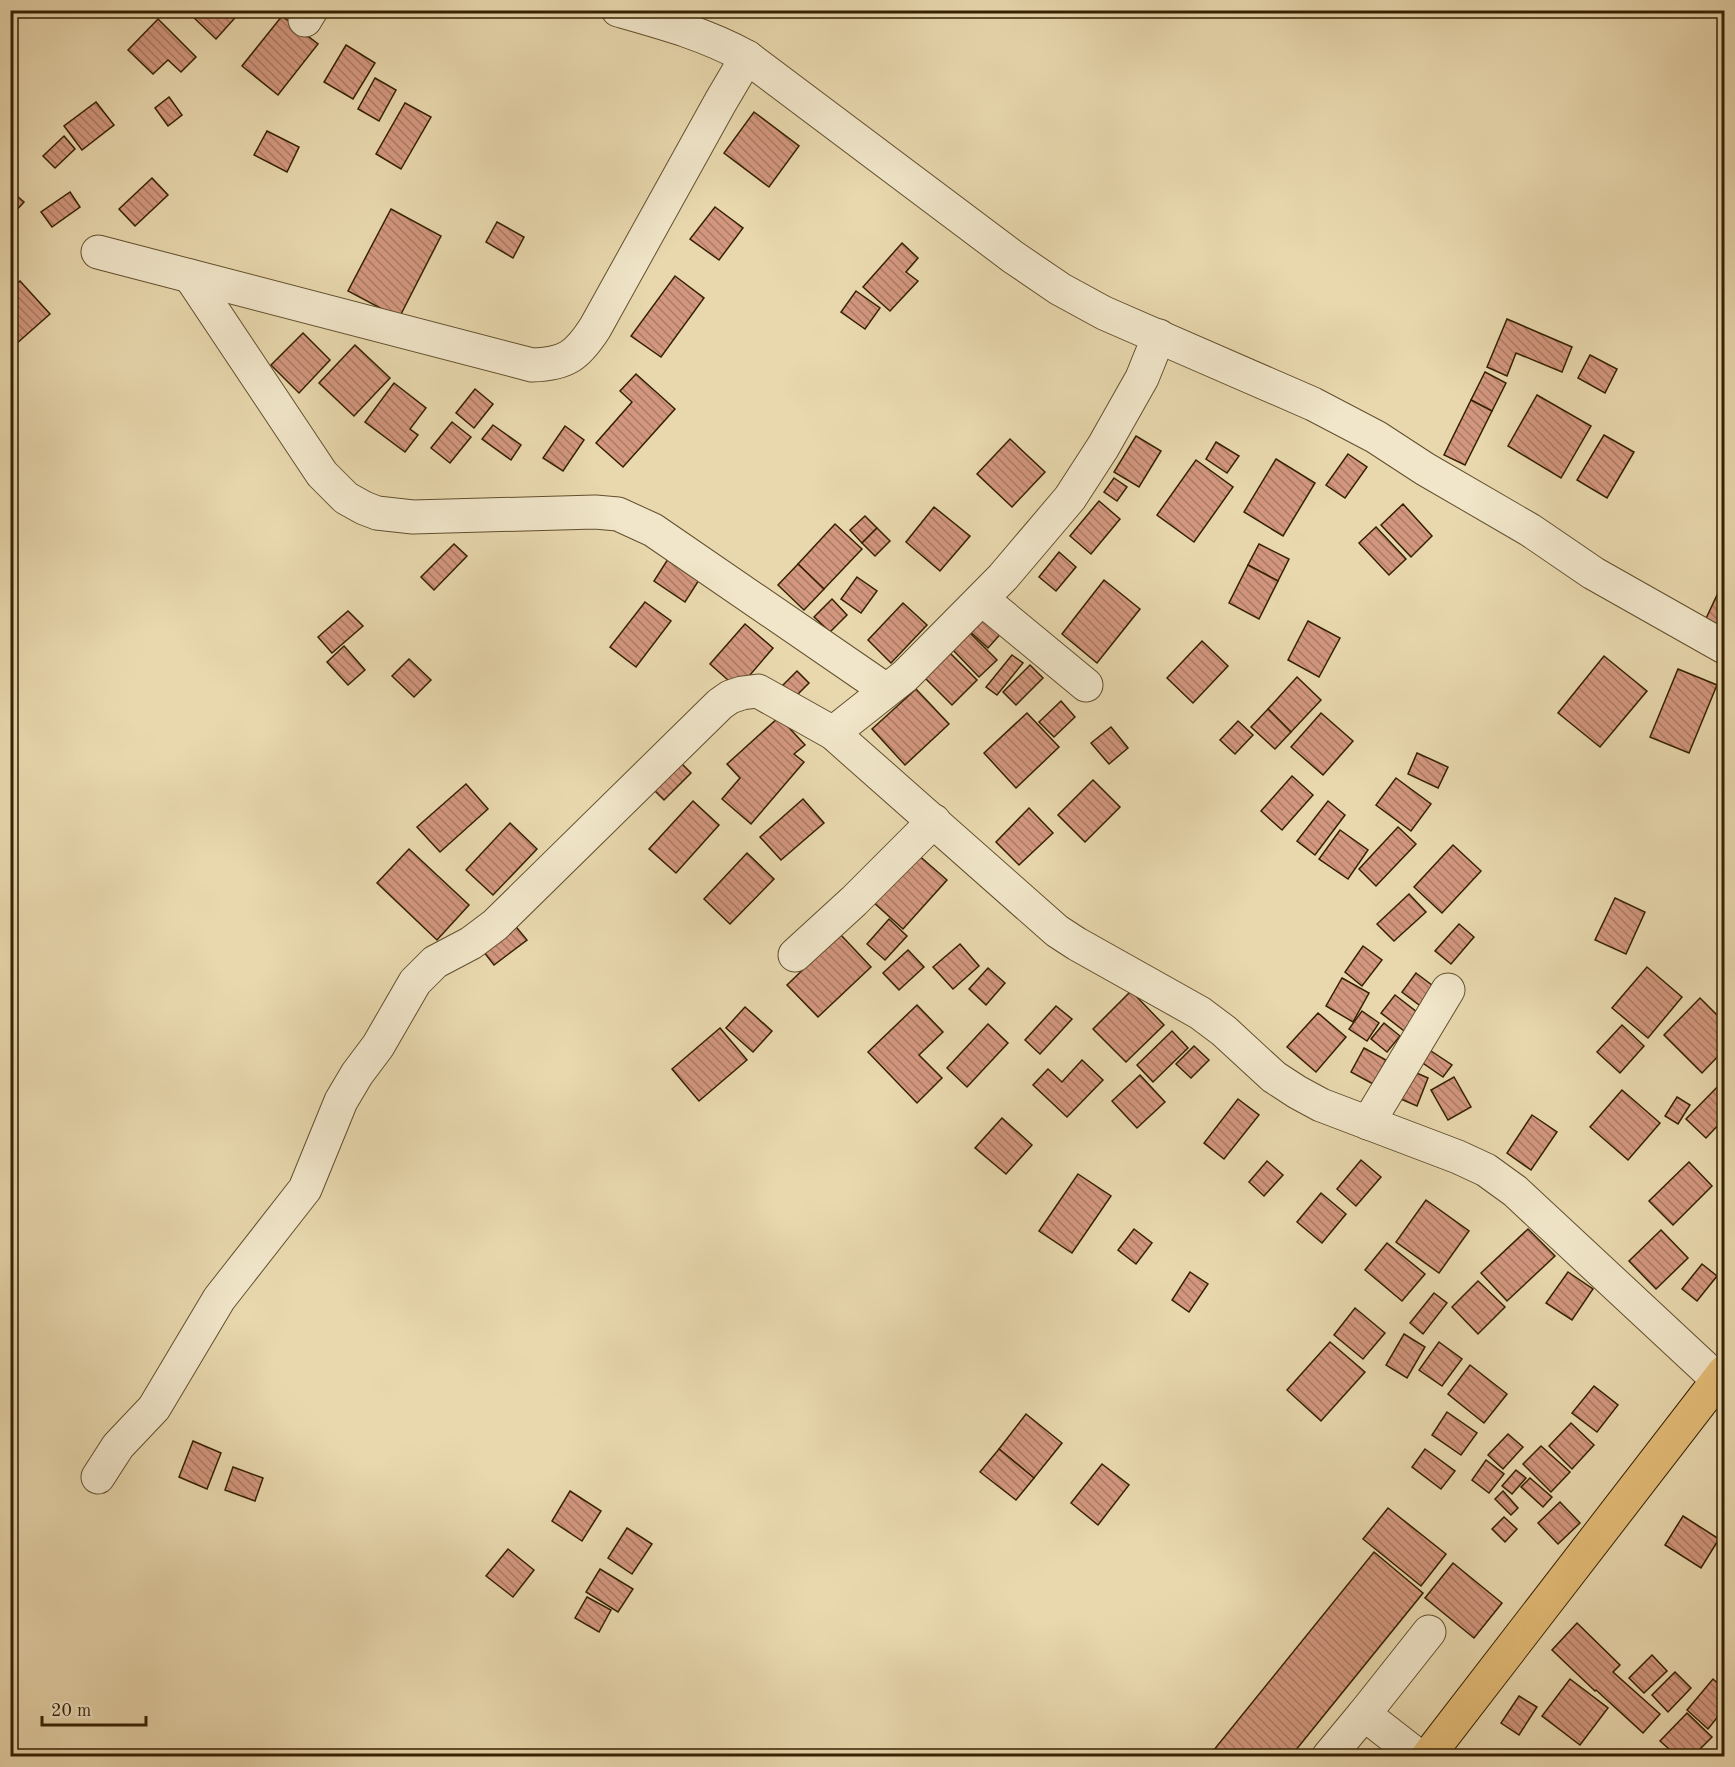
<svg xmlns="http://www.w3.org/2000/svg" width="1735" height="1767" font-family="'Old Standard TT',serif">
<style>
.building{fill:url(#building-back-hatch);stroke:#352102;stroke-width:1.5}
.lines{fill:none;stroke-linecap:round;stroke-linejoin:round}
.minor-casing{stroke:#624f2d;stroke-width:35}
.major-casing{stroke:#352102;stroke-width:35}
.minor{stroke:#f1e6ca;stroke-width:33}
.major{stroke:#e4bc77;stroke-width:33}
</style>
<defs>
<pattern id="building-back-hatch" width="6" height="6" patternUnits="userSpaceOnUse" patternTransform="scale(1.5)"><rect width="6" height="6" fill="#d3977f"/><path d="M-1 5l2 2M0 0l6 6M5-1l2 2" fill="none" stroke="#ac7b66"/></pattern>
</defs>
<rect width="100%" height="100%" fill="#e9d8ae"/>
<filter id="stains"><feTurbulence type="fractalNoise" baseFrequency=".00333" numOctaves="4"/><feColorMatrix values="0 0 0 0 .2 0 0 0 0 .09 0 0 0 0 .02 0 0 0 .5 -.17"/></filter>
<radialGradient id="worn" r=".72"><stop offset=".6" stop-color="#630" stop-opacity="0"/><stop offset="1" stop-color="#630" stop-opacity=".3"/></radialGradient>
<g class="building">
<path d="M193,10H242L216,39L190,14Z"/>
<path d="M282,16L318,44L278,95L242,66Z"/>
<path d="M158,19L196,57L181,72L168,60L153,74L128,50Z"/>
<path d="M346,45L375,63L353,99L324,82Z"/>
<path d="M375,78L396,90L379,121L358,109Z"/>
<path d="M169,97L182,115L168,126L155,108Z"/>
<path d="M96,102L114,125L82,150L64,126Z"/>
<path d="M405,103L431,117L401,169L376,154Z"/>
<path d="M754,112L799,146L769,187L724,153Z"/>
<path d="M267,131L299,147L287,172L254,155Z"/>
<path d="M64,136L75,149L55,168L43,156Z"/>
<path d="M152,178L168,195L135,226L119,209Z"/>
<path d="M10,190L24,202L10,217Z"/>
<path d="M70,192L80,207L52,227L41,212Z"/>
<path d="M715,207L743,228L719,260L690,239Z"/>
<path d="M391,209L441,236L399,318L348,291Z"/>
<path d="M497,222L524,237L513,258L486,242Z"/>
<path d="M902,243L918,258L906,272L918,281L890,311L863,287Z"/>
<path d="M675,276L704,298L661,357L631,336Z"/>
<path d="M20,281L50,314L16,344L10,338V290Z"/>
<path d="M856,291L880,308L865,329L841,312Z"/>
<path d="M1507,319L1572,347L1562,372L1516,353L1507,376L1487,367Z"/>
<path d="M303,333L330,360L299,393L271,365Z"/>
<path d="M355,345L390,378L354,416L319,383Z"/>
<path d="M1590,355L1617,369L1605,393L1578,378Z"/>
<path d="M1485,372L1506,383L1492,411L1471,400Z"/>
<path d="M636,374L675,409L623,467L596,443L632,402L620,391Z"/>
<path d="M394,383L426,408L410,429L418,435L405,452L365,422Z"/>
<path d="M475,389L493,404L474,428L456,413Z"/>
<path d="M1537,395L1591,426L1561,478L1508,446Z"/>
<path d="M1471,400L1492,411L1465,465L1444,455Z"/>
<path d="M452,422L471,437L450,463L431,448Z"/>
<path d="M493,425L521,445L511,460L482,439Z"/>
<path d="M565,426L584,440L563,471L543,458Z"/>
<path d="M1604,435L1634,452L1607,498L1577,480Z"/>
<path d="M1136,436L1161,451L1139,487L1114,472Z"/>
<path d="M1010,439L1045,472L1012,507L977,474Z"/>
<path d="M1216,442L1239,456L1227,473L1206,459Z"/>
<path d="M1348,454L1367,467L1345,498L1326,485Z"/>
<path d="M1276,459L1315,483L1283,536L1244,512Z"/>
<path d="M1196,460L1233,487L1194,542L1157,515Z"/>
<path d="M1114,478L1127,487L1117,501L1104,492Z"/>
<path d="M1099,501L1120,519L1091,554L1070,536Z"/>
<path d="M1403,504L1432,536L1411,557L1381,525Z"/>
<path d="M934,507L970,536L940,571L906,542Z"/>
<path d="M865,516L877,528L862,543L850,530Z"/>
<path d="M835,524L862,549L824,589L798,564Z"/>
<path d="M1376,527L1406,559L1389,575L1359,543Z"/>
<path d="M877,528L890,541L875,556L862,543Z"/>
<path d="M454,544L467,556L434,590L421,577Z"/>
<path d="M1259,544L1289,559L1278,581L1248,565Z"/>
<path d="M1059,552L1076,567L1056,591L1039,577Z"/>
<path d="M668,559L699,580L685,602L654,581Z"/>
<path d="M798,564L824,589L804,610L778,585Z"/>
<path d="M1248,565L1278,581L1259,619L1229,603Z"/>
<path d="M857,577L877,591L861,613L841,599Z"/>
<path d="M1104,580L1140,609L1097,663L1062,634Z"/>
<path d="M1717,595L1724,599V635L1703,625Z"/>
<path d="M832,599L847,615L830,632L814,617Z"/>
<path d="M645,602L671,621L636,667L610,647Z"/>
<path d="M903,603L927,625L891,663L868,640Z"/>
<path d="M980,608L1004,630L988,648L964,626Z"/>
<path d="M348,611L363,626L332,653L318,637Z"/>
<path d="M1308,621L1340,638L1319,677L1288,660Z"/>
<path d="M745,624L773,648L738,689L710,664Z"/>
<path d="M969,632L997,660L979,677L952,649Z"/>
<path d="M1202,641L1228,666L1193,703L1167,678Z"/>
<path d="M344,646L365,670L348,685L327,662Z"/>
<path d="M948,651L977,680L952,705L923,676Z"/>
<path d="M1012,655L1023,663L997,695L986,687Z"/>
<path d="M1604,656L1647,691L1600,747L1558,713Z"/>
<path d="M409,659L431,680L414,697L392,676Z"/>
<path d="M1030,665L1043,678L1016,705L1003,692Z"/>
<path d="M1678,669L1717,685L1689,753L1650,737Z"/>
<path d="M797,671L809,683L788,704L776,692Z"/>
<path d="M1297,677L1321,700L1291,732L1268,709Z"/>
<path d="M916,689L949,724L905,765L872,729Z"/>
<path d="M1061,701L1075,717L1054,737L1039,722Z"/>
<path d="M1268,709L1291,732L1275,749L1251,727Z"/>
<path d="M1027,713L1059,747L1016,788L984,753Z"/>
<path d="M1321,713L1353,741L1323,775L1291,747Z"/>
<path d="M779,717L805,745L794,754L804,762L751,824L722,799L740,778L727,764Z"/>
<path d="M1238,721L1253,735L1235,754L1220,740Z"/>
<path d="M1111,727L1128,748L1109,764L1091,743Z"/>
<path d="M1417,753L1448,767L1438,788L1408,774Z"/>
<path d="M673,755L691,773L664,800L646,782Z"/>
<path d="M1292,776L1313,795L1282,830L1261,811Z"/>
<path d="M1396,778L1431,804L1411,831L1376,805Z"/>
<path d="M1093,780L1120,807L1085,842L1058,815Z"/>
<path d="M466,784L488,809L440,852L417,827Z"/>
<path d="M803,799L824,823L781,860L760,837Z"/>
<path d="M693,801L719,825L676,873L649,849Z"/>
<path d="M1328,801L1345,815L1315,855L1297,841Z"/>
<path d="M1029,808L1053,833L1019,865L996,842Z"/>
<path d="M510,823L537,849L493,895L466,870Z"/>
<path d="M1398,827L1416,844L1376,886L1359,869Z"/>
<path d="M1340,830L1368,850L1348,879L1319,859Z"/>
<path d="M1453,845L1481,871L1442,913L1414,887Z"/>
<path d="M409,849L469,905L437,940L377,883Z"/>
<path d="M747,853L774,879L730,924L704,899Z"/>
<path d="M916,853L947,880L903,929L873,902Z"/>
<path d="M1409,894L1426,912L1394,941L1377,924Z"/>
<path d="M1615,898L1645,912L1626,954L1595,940Z"/>
<path d="M508,917L527,940L494,965L476,942Z"/>
<path d="M889,919L907,936L885,960L867,944Z"/>
<path d="M1459,924L1474,937L1451,964L1435,951Z"/>
<path d="M840,934L871,967L818,1017L787,985Z"/>
<path d="M960,944L979,966L953,989L933,967Z"/>
<path d="M1363,946L1382,960L1362,986L1345,972Z"/>
<path d="M908,950L924,967L899,990L883,973Z"/>
<path d="M1647,967L1682,997L1648,1038L1612,1008Z"/>
<path d="M988,968L1005,983L986,1005L969,989Z"/>
<path d="M1416,973L1437,989L1423,1008L1402,992Z"/>
<path d="M1342,978L1369,993L1353,1022L1326,1006Z"/>
<path d="M1131,991L1164,1025L1126,1062L1093,1029Z"/>
<path d="M1395,995L1422,1016L1408,1034L1381,1013Z"/>
<path d="M1700,998L1724,1022V1050L1702,1073L1664,1035Z"/>
<path d="M917,1005L943,1032L919,1055L942,1078L917,1103L868,1052Z"/>
<path d="M1056,1006L1072,1019L1040,1054L1025,1040Z"/>
<path d="M745,1007L772,1031L753,1052L726,1028Z"/>
<path d="M1362,1011L1379,1023L1367,1041L1349,1029Z"/>
<path d="M1318,1013L1346,1037L1316,1072L1287,1047Z"/>
<path d="M1384,1023L1400,1036L1387,1052L1371,1039Z"/>
<path d="M988,1024L1008,1043L967,1087L947,1068Z"/>
<path d="M1622,1025L1644,1046L1620,1073L1597,1052Z"/>
<path d="M720,1028L747,1060L699,1101L672,1069Z"/>
<path d="M1172,1031L1188,1048L1153,1082L1137,1065Z"/>
<path d="M1194,1046L1209,1060L1191,1078L1176,1064Z"/>
<path d="M1425,1047L1452,1065L1443,1077L1417,1059Z"/>
<path d="M1364,1048L1386,1060L1373,1084L1351,1072Z"/>
<path d="M1082,1060L1103,1080L1067,1117L1033,1085L1048,1069L1062,1082Z"/>
<path d="M1405,1068L1428,1078L1417,1106L1394,1096Z"/>
<path d="M1140,1075L1165,1102L1137,1128L1112,1101Z"/>
<path d="M1454,1077L1471,1107L1448,1120L1431,1090Z"/>
<path d="M1724,1080V1119L1706,1138L1686,1119Z"/>
<path d="M1622,1090L1660,1123L1628,1160L1590,1127Z"/>
<path d="M1677,1097L1690,1105L1678,1124L1665,1116Z"/>
<path d="M1238,1099L1259,1115L1224,1159L1204,1143Z"/>
<path d="M1532,1115L1557,1132L1531,1170L1507,1153Z"/>
<path d="M1002,1118L1032,1145L1006,1174L975,1148Z"/>
<path d="M1361,1160L1381,1177L1356,1206L1337,1189Z"/>
<path d="M1267,1161L1283,1175L1264,1196L1249,1182Z"/>
<path d="M1689,1162L1712,1186L1673,1225L1649,1201Z"/>
<path d="M1078,1174L1111,1196L1072,1253L1039,1231Z"/>
<path d="M1321,1193L1346,1214L1322,1243L1297,1222Z"/>
<path d="M1426,1200L1469,1231L1439,1273L1396,1242Z"/>
<path d="M1134,1229L1152,1243L1136,1264L1118,1250Z"/>
<path d="M1528,1229L1555,1256L1507,1301L1481,1273Z"/>
<path d="M1661,1230L1688,1258L1656,1289L1629,1261Z"/>
<path d="M1387,1243L1425,1274L1402,1301L1365,1270Z"/>
<path d="M1702,1264L1717,1276L1697,1301L1682,1289Z"/>
<path d="M1190,1272L1208,1284L1189,1312L1172,1300Z"/>
<path d="M1568,1272L1593,1289L1572,1320L1546,1303Z"/>
<path d="M1478,1281L1505,1307L1478,1334L1452,1307Z"/>
<path d="M1434,1293L1447,1303L1423,1334L1410,1323Z"/>
<path d="M1355,1308L1385,1333L1363,1359L1334,1335Z"/>
<path d="M1404,1334L1425,1347L1407,1378L1386,1365Z"/>
<path d="M1330,1342L1365,1372L1321,1421L1287,1390Z"/>
<path d="M1439,1342L1462,1359L1442,1386L1419,1370Z"/>
<path d="M1470,1365L1507,1394L1484,1423L1448,1394Z"/>
<path d="M1594,1386L1618,1405L1597,1432L1572,1413Z"/>
<path d="M1447,1412L1477,1433L1461,1455L1432,1435Z"/>
<path d="M1026,1414L1062,1443L1034,1478L999,1449Z"/>
<path d="M1571,1423L1594,1445L1572,1469L1549,1446Z"/>
<path d="M1508,1434L1523,1447L1503,1469L1488,1455Z"/>
<path d="M193,1441L221,1453L207,1489L179,1477Z"/>
<path d="M1541,1446L1570,1472L1551,1492L1523,1464Z"/>
<path d="M999,1449L1034,1478L1016,1500L980,1472Z"/>
<path d="M1425,1449L1455,1471L1441,1489L1412,1467Z"/>
<path d="M1486,1460L1504,1474L1489,1493L1472,1480Z"/>
<path d="M1102,1464L1129,1485L1098,1525L1071,1503Z"/>
<path d="M233,1467L263,1478L255,1501L225,1490Z"/>
<path d="M1516,1470L1526,1478L1512,1494L1502,1486Z"/>
<path d="M1530,1478L1552,1497L1543,1507L1521,1487Z"/>
<path d="M570,1491L601,1511L582,1541L552,1521Z"/>
<path d="M1503,1491L1518,1508L1511,1515L1495,1499Z"/>
<path d="M1560,1502L1580,1523L1558,1544L1538,1523Z"/>
<path d="M1388,1508L1446,1554L1421,1586L1363,1539Z"/>
<path d="M1683,1516L1719,1539L1701,1568L1665,1545Z"/>
<path d="M1504,1517L1517,1529L1505,1542L1492,1529Z"/>
<path d="M627,1528L652,1544L632,1574L608,1558Z"/>
<path d="M508,1549L534,1570L513,1597L486,1576Z"/>
<path d="M1374,1552L1423,1593L1291,1756H1209Z"/>
<path d="M1453,1563L1502,1603L1474,1638L1425,1598Z"/>
<path d="M600,1569L633,1589L618,1612L586,1592Z"/>
<path d="M587,1597L611,1610L599,1632L575,1618Z"/>
<path d="M1577,1623L1620,1665L1613,1672L1660,1714L1643,1733L1596,1690L1595,1691L1552,1650Z"/>
<path d="M1652,1655L1667,1671L1644,1693L1629,1678Z"/>
<path d="M1675,1672L1691,1688L1668,1712L1652,1695Z"/>
<path d="M1570,1679L1608,1708L1580,1745L1542,1716Z"/>
<path d="M1713,1679L1724,1689V1709L1708,1729L1687,1710Z"/>
<path d="M1519,1696L1537,1707L1519,1735L1501,1723Z"/>
<path d="M1687,1713L1712,1737L1693,1756H1677L1660,1741Z"/>
</g>
<g class="lines">
<defs>
<g id="minor">
<path d="M618,10C664,23 705,34 747,57L1013,257L1060,289L1104,313L1313,404L1376,437L1425,469L1530,530L1593,573L1724,647"/>
<path d="M305,20L311,10"/>
<path d="M98,252L532,365C566,364 577,356 595,328L721,101L747,57"/>
<path d="M190,276L322,474L346,498L364,508L377,513L413,517L595,512L618,514L653,530L886,690"/>
<path d="M982,599L1086,685"/>
<path d="M833,733L1057,931L1077,944L1200,1013L1224,1031L1274,1077L1297,1092L1321,1105L1458,1157L1486,1170L1515,1191L1718,1380"/>
<path d="M795,955L854,901L934,821"/>
<path d="M1368,1123L1448,990"/>
<path d="M98,1477L118,1446L154,1408L219,1299L305,1189L341,1101L357,1074L378,1046L415,982L435,962L471,943L495,925L720,704L730,697L742,693L758,691L833,733L905,676L1003,577L1070,498L1103,447L1142,378L1159,336"/>
<path d="M1329,1756L1364,1714"/>
<path d="M1418,1756L1364,1714L1429,1632"/>
</g>
<path id="major" d="M1428,1756L1724,1372"/>
</defs>
<use href="#minor" class="minor-casing"/>
<use href="#major" class="major-casing"/>
<use href="#minor" class="minor"/>
<use href="#major" class="major"/>
</g>
<rect width="1735" height="1767" fill="none" stroke="#e9d8ae" stroke-width="36"/>
<rect x="12" y="12" width="1711" height="1743" fill="none" stroke="#352102" stroke-width="3"/>
<rect x="18" y="18" width="1699" height="1731" fill="none" stroke="#352102" stroke-width="1.5"/>
<path d="M42 1716v9h104v-9" fill="none" stroke="#352102" stroke-width="3"/>
<text x="51" y="1716" font-size="18" fill="#352102" stroke="#f1e6ca" stroke-width="4.5" paint-order="stroke">20 m</text>
<rect width="100%" height="100%" filter="url(#stains)"/>
<rect width="100%" height="100%" fill="url(#worn)"/>
</svg>
